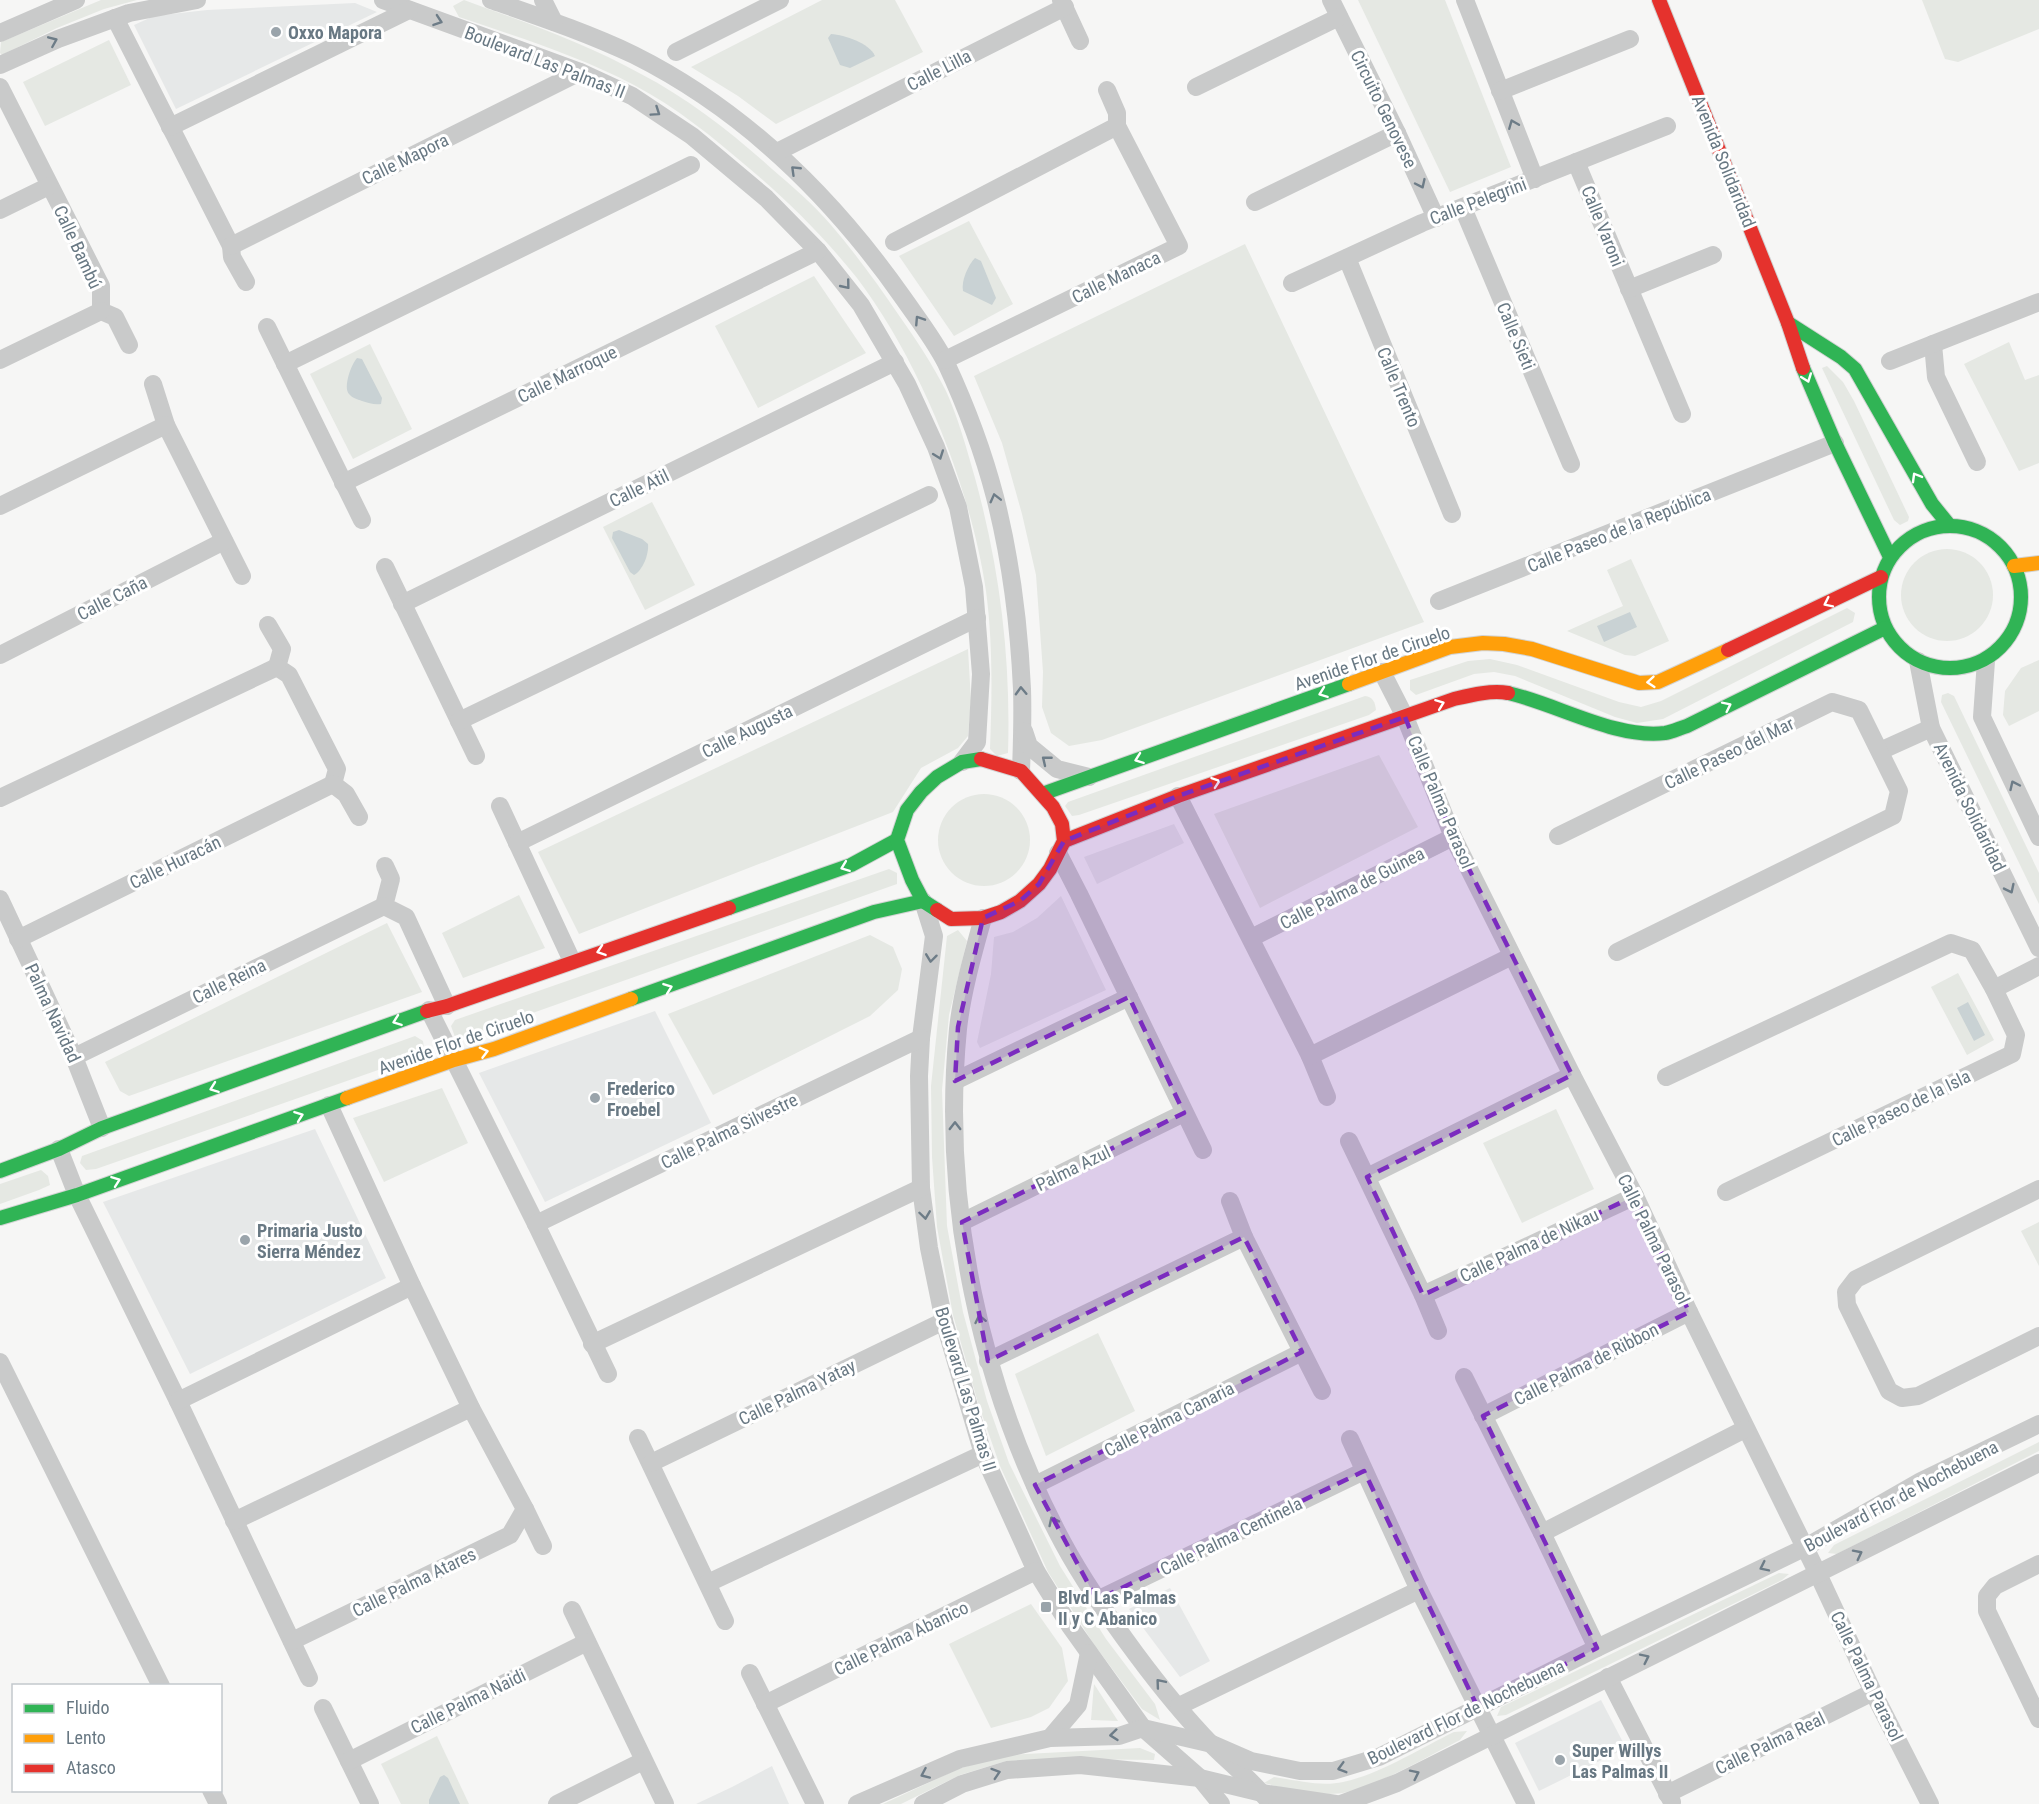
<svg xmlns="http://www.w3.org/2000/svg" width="2039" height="1804" font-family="'Roboto Condensed',sans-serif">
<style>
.built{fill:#e6e8e8}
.green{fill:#e5e8e3}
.water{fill:#c9d2d4}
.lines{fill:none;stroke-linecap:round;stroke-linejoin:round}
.fast-casing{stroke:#d2d3d3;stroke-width:16}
.slow-casing{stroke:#d2d3d3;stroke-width:16}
.jam-casing{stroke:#d2d3d3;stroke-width:16}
.street{stroke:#c9caca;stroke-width:18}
.fast{stroke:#30b455;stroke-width:14}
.slow{stroke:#ff9f0a;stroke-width:14}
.jam{stroke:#e5322d;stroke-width:14}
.oneway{stroke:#6d7c87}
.oneway2{stroke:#fff}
.marked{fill:#7b2cbf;fill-opacity:0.2;stroke:#7b2cbf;stroke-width:4.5;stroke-dasharray:12 8;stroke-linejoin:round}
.poi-dot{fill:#9aa4ab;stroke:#fff;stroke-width:2}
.labels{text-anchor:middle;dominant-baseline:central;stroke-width:6;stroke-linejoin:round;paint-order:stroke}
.poi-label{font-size:18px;font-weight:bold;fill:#687883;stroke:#fff;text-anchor:start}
.street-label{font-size:18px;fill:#687883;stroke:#fff}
</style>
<rect width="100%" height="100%" fill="#f6f6f5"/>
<g class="built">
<path d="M355,3L377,12L176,109L134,25L154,16L207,10Z"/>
<path d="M1174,824L1184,843L1097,884L1084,857Z"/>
<path d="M1061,896L1106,990L980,1048L977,1042L991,974L994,937L1013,932L1037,918Z"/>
<path d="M655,1011L711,1123L545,1202L479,1073Z"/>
<path d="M315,1129L386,1278L190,1374L103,1202Z"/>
<path d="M1170,1588L1210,1661L1180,1677L1129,1609Z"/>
<path d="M1601,1700L1626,1748L1539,1791L1515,1743Z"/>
<path d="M772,1766L789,1804H696L732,1787Z"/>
</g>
<g class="green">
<path d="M101,0H137L104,9L57,28L2,55L0,53L1,42Z"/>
<path d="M464,0C524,22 585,43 641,74C689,99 732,133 772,169C792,186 813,204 831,225C855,253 877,283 898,314C915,338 933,365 946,391C958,417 967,450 975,478C1000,569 1011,659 1008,753L997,756L990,749C992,697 993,643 986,591C971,488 920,361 857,278C825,238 789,202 750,169C714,138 676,107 634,85C579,56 518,37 459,17L453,6Z"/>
<path d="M822,0H895L923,52L776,124L738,96L691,67Z"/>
<path d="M1358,0H1445L1511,167L1450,192Z"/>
<path d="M1922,0H2039V29L1958,62L1945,59Z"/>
<path d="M109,40L131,85L45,126L23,82Z"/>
<path d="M969,221L1013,304L954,336L899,256Z"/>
<path d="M1245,244L1424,622L1102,740L1069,746L1051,733L1042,707L1043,672L1036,575L1022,514L1002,443L974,376Z"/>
<path d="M814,276L866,353L758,408L715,326Z"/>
<path d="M2009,342L2025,380L2039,375V463L2019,471L1964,364Z"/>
<path d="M370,344L412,429L353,459L310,374Z"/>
<path d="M1827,366L1843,382L1854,401L1909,517L1908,521L1900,525L1894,520L1822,368Z"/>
<path d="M652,502L695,585L645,610L603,527Z"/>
<circle cx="1947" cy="595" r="46"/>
<path d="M1631,559L1669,641L1635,656L1625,655L1567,631L1623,606L1607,570Z"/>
<path d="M1847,608L1855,613L1853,622L1663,719L1637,723L1615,717L1515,676L1494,672L1474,674L1416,695L1410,690V680L1468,661L1490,659L1517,665L1619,702L1641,707L1661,701Z"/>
<path d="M968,649L971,701L968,736L958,748L921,768L893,812L579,934L538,852Z"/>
<path d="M2039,660V711L2009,726L2003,715L2005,691L2021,668Z"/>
<path d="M1948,693L1954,696L2039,873V904L1941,702L1942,695Z"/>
<path d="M1365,696C1373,697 1375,702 1376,710L1369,715L1079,815L1072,816L1065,806L1068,802Z"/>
<path d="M1379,755L1418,827L1260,908L1214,814Z"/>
<circle cx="984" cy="840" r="46"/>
<path d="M889,869L897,873V884L462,1038L455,1037L451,1026L455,1020Z"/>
<path d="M519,895L545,948L463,978L442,933Z"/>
<path d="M387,923L422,992L129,1096L120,1091L105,1062Z"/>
<path d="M958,930L967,941L949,1015L942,1090L947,1226L963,1312L987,1401L1009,1463L1060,1566L1106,1639L1155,1704L1160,1720L1142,1709L1093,1643L1048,1572L1000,1466L978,1403L953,1315L937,1227L932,1157L931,1086L947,936Z"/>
<path d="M870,935L893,947L902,969L898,990L870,1016L713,1095L668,1014Z"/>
<path d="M1958,973L1994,1040L1967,1055L1931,987Z"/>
<path d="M415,1036L423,1041L424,1048L421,1055L96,1169L86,1170L80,1163L82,1156Z"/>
<path d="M442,1088L468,1143L384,1182L353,1118Z"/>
<path d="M1556,1109L1594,1189L1522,1223L1483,1143Z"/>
<path d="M41,1170L48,1176L50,1185L39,1190L0,1204V1184Z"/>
<path d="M2039,1222V1266L2021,1231Z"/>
<path d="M1098,1333L1135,1411L1046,1456L1015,1374Z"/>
<path d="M2039,1442V1451L1837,1554L1828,1553L1834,1545Z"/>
<path d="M1779,1573L1789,1574L1782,1580L1506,1715L1497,1716L1501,1707Z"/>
<path d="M1031,1604L1062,1648L1068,1681L1049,1708L1031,1717L991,1728L949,1644Z"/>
<path d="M1094,1684L1118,1721L1091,1720Z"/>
<path d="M1467,1731L1460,1740C1424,1758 1386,1782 1347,1792C1324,1798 1286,1789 1264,1783L1274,1777C1296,1780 1321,1787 1343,1782C1378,1775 1421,1748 1454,1732Z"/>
<path d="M437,1736L469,1804H401L381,1764Z"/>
<path d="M1140,1748L1155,1754L1154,1760L1074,1759L1006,1761L960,1775L901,1804H883L958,1769L1005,1755Z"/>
</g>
<g class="water">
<path d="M831,34C845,35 869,43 875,56L850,68L840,65L828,38Z"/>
<path d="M975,258L981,261L996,298L992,305L963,291C961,281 968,265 975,258Z"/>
<path d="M357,358L362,359L382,398L381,404C374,405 369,403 362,401C357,399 352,398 349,394C343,387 351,365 357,358Z"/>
<path d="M619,530L642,539L648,544C649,554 643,570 634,575L630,572L612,538L613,532Z"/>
<path d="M1630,612L1637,627L1604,642L1597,626Z"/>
<path d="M1968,1002L1985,1035L1974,1041L1957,1008Z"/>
<path d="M444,1775L448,1778L460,1804H429V1800L440,1777Z"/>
</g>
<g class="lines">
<defs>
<g id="fast">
<path d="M1788,323L1841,357L1855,369L1932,504L1949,525"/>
<path d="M1803,368L1835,443L1890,557"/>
<circle cx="1950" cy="597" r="71"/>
<path d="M1508,693C1557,704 1615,739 1665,733C1672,732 1680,728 1687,726L1885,628"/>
<path d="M1042,794L1349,684"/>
<path d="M729,908L851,865L897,840"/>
<path d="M937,910L923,901L912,880L897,840L907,810L921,792L937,777L962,762L981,759"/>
<path d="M631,999L874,912L923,901"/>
<path d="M0,1171L59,1149L102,1128L427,1011"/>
<path d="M0,1218L77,1195L347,1098"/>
</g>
<g id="slow">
<path d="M2014,566L2039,563"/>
<path d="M1349,684L1450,647L1483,643L1504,644L1532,649L1639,683L1658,682L1728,650"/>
<path d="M347,1098L454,1060L494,1049L631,999"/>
</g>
<g id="jam">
<path d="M1659,0L1788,323L1803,368"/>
<path d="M1728,650L1881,577"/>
<path d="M1064,841L1178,796L1454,699C1471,695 1491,690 1508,693"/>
<path d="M937,910L951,919L983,918L1001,912L1020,901L1039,884L1050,869L1064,841L1062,824L1053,807L1021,771L981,759"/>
<path d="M427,1011L447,1006L729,908"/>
</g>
</defs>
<use href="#fast" class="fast-casing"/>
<use href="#slow" class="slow-casing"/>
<use href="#jam" class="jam-casing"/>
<g class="street">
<path d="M383,0L580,72L632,96L692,136L766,198L818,251L861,305L907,384L936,447L958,507L974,587L981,674L977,742L962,762"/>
<path d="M491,0C540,17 588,33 634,55C744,110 834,199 904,299C918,319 935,341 946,363C966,406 983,451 995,497C1011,560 1019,624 1022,689C1023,716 1022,743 1021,771"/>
<path d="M543,0L554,22"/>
<path d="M1061,0L1080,41"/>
<path d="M1331,0L1397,133L1436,218"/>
<path d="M1465,0L1535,179"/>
<path d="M115,18L231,246L232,257L246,282"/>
<path d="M0,33L76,0"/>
<path d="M676,52L780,0"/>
<path d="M0,65L58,39L129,13L197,0"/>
<path d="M0,87L101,286V311L115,317L129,345"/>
<path d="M1196,87L1339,17"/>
<path d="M1500,91L1630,39"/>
<path d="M170,127L409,10"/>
<path d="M777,152L1065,7"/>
<path d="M1576,162L1682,414"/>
<path d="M1255,202L1397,133"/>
<path d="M1463,208L1571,464"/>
<path d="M0,210L49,186"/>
<path d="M894,242L1117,126"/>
<path d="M231,246L580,72"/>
<path d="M1347,258L1452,514"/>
<path d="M1292,283L1422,223L1667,126"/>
<path d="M1629,289L1713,255"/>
<path d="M267,327L362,520"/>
<path d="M1933,344L1936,377L1977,462"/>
<path d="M0,360L101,311"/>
<path d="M945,360L1179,246L1117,126V113L1107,90"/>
<path d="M1890,361L2039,302"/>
<path d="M285,364L691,165"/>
<path d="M153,384L166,425L242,576"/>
<path d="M343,483L818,251"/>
<path d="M0,506L166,425"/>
<path d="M385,567L476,756"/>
<path d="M1439,601L1835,443"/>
<path d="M402,604L895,362"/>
<path d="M268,625L282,649L277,667L289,675L337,769L333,784L346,794L359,817"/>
<path d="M0,655L224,541"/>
<path d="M1918,661L1931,728L2039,948"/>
<path d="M1986,661L1982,717L2039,837"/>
<path d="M1382,672L1405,717L1453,837L1572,1075L1635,1196L1689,1312L1818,1574L1873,1692L1930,1804"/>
<path d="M459,721L929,495"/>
<path d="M1024,731L1029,746L1057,769L1089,777"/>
<path d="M1880,751L1931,728"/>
<path d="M1178,796L1310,1056L1327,1097"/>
<path d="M0,798L277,667"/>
<path d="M500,806L572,961"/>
<path d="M1558,836L1832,702L1859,710L1899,791L1893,816L1617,952"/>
<path d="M517,843L977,618"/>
<path d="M1058,853L1079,894L1203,1150"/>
<path d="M385,866L391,879L384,906L406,917L447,1006"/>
<path d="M0,899L74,1057L102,1128"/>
<path d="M923,901L934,936L921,1038L919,1076L921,1188L929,1248L944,1321L983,1454L1036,1571L1070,1626L1143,1728L1200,1778L1221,1804"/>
<path d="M983,918C973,954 962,992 958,1029C941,1204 980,1388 1063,1543C1084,1582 1110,1619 1136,1654C1159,1685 1185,1717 1212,1745C1232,1765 1254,1782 1271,1804"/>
<path d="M1251,938L1453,837"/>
<path d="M18,939L333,784"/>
<path d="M1994,989L2039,966"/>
<path d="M429,1010L536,1224L608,1374"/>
<path d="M1310,1056L1512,956"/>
<path d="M74,1057L384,906"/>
<path d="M1666,1077L1951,943L1972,950L1994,989L2016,1035L2012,1054L1726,1192"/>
<path d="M955,1081L1129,997"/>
<path d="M1349,1141L1423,1295L1438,1331"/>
<path d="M59,1149L77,1195L178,1401L309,1678"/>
<path d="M1367,1177L1572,1075"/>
<path d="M2039,1189L1856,1279L1846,1292L1847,1305L1889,1391L1902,1398L1918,1396L2039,1336"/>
<path d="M1230,1201L1244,1237L1322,1391"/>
<path d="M962,1222L1184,1113"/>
<path d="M536,1224L921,1038"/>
<path d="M1423,1295L1635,1196"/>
<path d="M592,1344L921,1188"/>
<path d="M988,1361L1244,1237"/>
<path d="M0,1362L161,1686"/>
<path d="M1464,1377L1542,1533L1597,1648"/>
<path d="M178,1401L412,1286"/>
<path d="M1483,1416L1689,1312"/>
<path d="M638,1438L725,1621"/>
<path d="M1350,1439L1419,1590L1526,1804"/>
<path d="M651,1463L944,1321"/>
<path d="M1035,1485L1302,1352"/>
<path d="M525,1509L543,1546"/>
<path d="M234,1521L471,1408"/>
<path d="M1542,1533L1745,1429"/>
<path d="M2039,1564L1995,1586L1987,1596V1611L2039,1719"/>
<path d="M708,1583L983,1454"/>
<path d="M1097,1600L1364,1471"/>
<path d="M572,1610L665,1804"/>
<path d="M292,1641L510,1535L525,1509L471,1408L412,1286L329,1105"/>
<path d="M750,1673L815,1804"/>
<path d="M1608,1677L1672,1802"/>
<path d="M765,1704L1036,1571"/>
<path d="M1179,1706L1419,1590"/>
<path d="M323,1708L370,1804"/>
<path d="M1050,1738L1078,1705L1089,1653"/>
<path d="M349,1761L587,1642"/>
<path d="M211,1790L218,1804"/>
<path d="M1667,1794L1873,1692"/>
<path d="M557,1804L643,1761"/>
<path d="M857,1804L960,1759L1050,1738L1119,1736L1143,1728L1212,1744L1251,1761L1300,1771H1333L1379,1757L1597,1648L1804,1548L1921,1481L2039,1424"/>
<path d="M923,1804L962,1784L1007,1770L1080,1765L1200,1778L1262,1793L1336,1804"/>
<path d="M1341,1804L1397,1783L2039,1463"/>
</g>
<use href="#fast" class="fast"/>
<use href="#slow" class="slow"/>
<use href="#jam" class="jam"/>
</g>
<defs><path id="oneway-chevron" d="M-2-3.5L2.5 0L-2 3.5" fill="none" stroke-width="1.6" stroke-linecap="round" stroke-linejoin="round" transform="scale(1.5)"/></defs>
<g class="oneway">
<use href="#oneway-chevron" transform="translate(438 21) rotate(19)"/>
<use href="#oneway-chevron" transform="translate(53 41) rotate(-23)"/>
<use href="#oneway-chevron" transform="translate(656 112) rotate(34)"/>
<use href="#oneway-chevron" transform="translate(1513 124) rotate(-112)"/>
<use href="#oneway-chevron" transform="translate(795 170) rotate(-136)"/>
<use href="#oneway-chevron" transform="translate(1421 184) rotate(65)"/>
<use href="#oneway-chevron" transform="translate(846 285) rotate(51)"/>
<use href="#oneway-chevron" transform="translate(919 320) rotate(-123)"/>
<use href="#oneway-chevron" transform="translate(939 455) rotate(70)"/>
<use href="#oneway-chevron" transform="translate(995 498) rotate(-104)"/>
<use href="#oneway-chevron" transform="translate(1021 691) rotate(-92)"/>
<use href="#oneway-chevron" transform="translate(1046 760) rotate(-141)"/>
<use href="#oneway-chevron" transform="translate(2014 785) rotate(-115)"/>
<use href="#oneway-chevron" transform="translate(2010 889) rotate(64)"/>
<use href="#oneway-chevron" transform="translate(931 958) rotate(97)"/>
<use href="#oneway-chevron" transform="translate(955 1126) rotate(-90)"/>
<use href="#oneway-chevron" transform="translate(925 1215) rotate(82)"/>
<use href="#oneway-chevron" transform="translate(980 1319) rotate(-102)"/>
<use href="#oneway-chevron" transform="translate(1053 1521) rotate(-116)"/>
<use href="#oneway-chevron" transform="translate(1858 1554) rotate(-27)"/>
<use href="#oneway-chevron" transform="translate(1764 1567) rotate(154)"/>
<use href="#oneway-chevron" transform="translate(1645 1658) rotate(-26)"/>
<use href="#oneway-chevron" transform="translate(1160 1683) rotate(-130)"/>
<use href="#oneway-chevron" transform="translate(1114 1735) rotate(174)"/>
<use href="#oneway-chevron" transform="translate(1342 1768) rotate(164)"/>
<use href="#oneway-chevron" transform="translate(996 1773) rotate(-18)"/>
<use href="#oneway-chevron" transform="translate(925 1774) rotate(156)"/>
<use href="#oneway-chevron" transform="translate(1415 1774) rotate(-26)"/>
</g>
<g class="oneway2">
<use href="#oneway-chevron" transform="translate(1807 378) rotate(70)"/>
<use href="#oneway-chevron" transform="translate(1916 477) rotate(-120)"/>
<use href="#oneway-chevron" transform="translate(1828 603) rotate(154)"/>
<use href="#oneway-chevron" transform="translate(1651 682) rotate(175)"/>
<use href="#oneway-chevron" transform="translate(1323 693) rotate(160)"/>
<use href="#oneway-chevron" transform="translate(1440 704) rotate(-21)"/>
<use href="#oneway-chevron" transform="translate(1727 706) rotate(-26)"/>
<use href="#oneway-chevron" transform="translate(1139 759) rotate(160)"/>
<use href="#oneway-chevron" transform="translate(1216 782) rotate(-19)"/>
<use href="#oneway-chevron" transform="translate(845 867) rotate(159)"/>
<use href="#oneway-chevron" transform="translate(601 951) rotate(161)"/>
<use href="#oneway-chevron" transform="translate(668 988) rotate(-20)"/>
<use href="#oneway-chevron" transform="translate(397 1021) rotate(160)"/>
<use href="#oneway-chevron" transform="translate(484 1052) rotate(-15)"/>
<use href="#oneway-chevron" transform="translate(214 1088) rotate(160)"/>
<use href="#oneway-chevron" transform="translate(299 1116) rotate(-20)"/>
<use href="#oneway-chevron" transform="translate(116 1181) rotate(-20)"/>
</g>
<path class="marked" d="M1405,717L1453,837L1572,1075L1367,1177L1423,1295L1635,1196L1689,1312L1483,1416L1597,1648L1478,1708L1364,1471L1097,1600L1035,1485L1302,1352L1244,1237L988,1361L962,1222L1184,1113L1129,997L955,1081L958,1027L983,918L1020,901L1039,884L1064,841L1178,796Z"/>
<g class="poi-dot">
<circle cx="276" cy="32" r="6"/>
<circle cx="595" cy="1098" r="6"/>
<circle cx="245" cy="1240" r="6"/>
<rect x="1040" y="1601" width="12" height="12" rx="3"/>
<circle cx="1560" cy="1760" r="6"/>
</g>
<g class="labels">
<g class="poi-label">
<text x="288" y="32">Oxxo Mapora</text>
<text x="607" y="1088">Frederico<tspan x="607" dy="21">Froebel</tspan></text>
<text x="257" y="1230">Primaria Justo<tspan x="257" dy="21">Sierra Méndez</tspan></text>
<text x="1058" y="1597">Blvd Las Palmas<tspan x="1058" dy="21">II y C Abanico</tspan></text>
<text x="1572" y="1750">Super Willys<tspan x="1572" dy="21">Las Palmas II</tspan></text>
</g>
<g class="street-label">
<text transform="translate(545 62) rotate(21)">Boulevard Las Palmas II</text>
<text transform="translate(939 70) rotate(-27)">Calle Lilla</text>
<text transform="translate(1384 109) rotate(64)">Circuito Genovese</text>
<text transform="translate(405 159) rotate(-26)">Calle Mapora</text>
<text transform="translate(1724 161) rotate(68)">Avenida Solidaridad</text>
<text transform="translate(1478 201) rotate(-21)">Calle Pelegrini</text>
<text transform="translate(1603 226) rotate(68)">Calle Varoni</text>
<text transform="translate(78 247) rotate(65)">Calle Bambú</text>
<text transform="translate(1116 277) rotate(-26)">Calle Manaca</text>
<text transform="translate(1516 336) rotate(67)">Calle Sieti</text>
<text transform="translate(567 374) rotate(-26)">Calle Marroque</text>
<text transform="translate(1399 387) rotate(67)">Calle Trento</text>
<text transform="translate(639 488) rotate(-26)">Calle Atil</text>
<text transform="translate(1619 530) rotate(-22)">Calle Paseo de la República</text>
<text transform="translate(112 598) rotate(-27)">Calle Caña</text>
<text transform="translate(1372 658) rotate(-19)">Avenide Flor de Ciruelo</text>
<text transform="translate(747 731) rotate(-26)">Calle Augusta</text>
<text transform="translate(1729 753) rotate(-26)">Calle Paseo del Mar</text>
<text transform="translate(1441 802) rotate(67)">Calle Palma Parasol</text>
<text transform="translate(1970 807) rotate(64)">Avenida Solidaridad</text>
<text transform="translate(175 862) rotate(-26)">Calle Huracán</text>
<text transform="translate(1352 888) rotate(-27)">Calle Palma de Guinea</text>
<text transform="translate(229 981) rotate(-26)">Calle Reina</text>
<text transform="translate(53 1013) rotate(65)">Palma Navidad</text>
<text transform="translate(456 1042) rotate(-19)">Avenide Flor de Ciruelo</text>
<text transform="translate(1901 1108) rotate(-26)">Calle Paseo de la Isla</text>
<text transform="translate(729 1131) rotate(-26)">Calle Palma Silvestre</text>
<text transform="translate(1073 1168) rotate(-26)">Palma Azul</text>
<text transform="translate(1654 1239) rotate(64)">Calle Palma Parasol</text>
<text transform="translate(1529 1245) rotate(-25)">Calle Palma de Nikau</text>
<text transform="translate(1586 1364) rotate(-27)">Calle Palma de Ribbon</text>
<text transform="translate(966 1389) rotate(73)">Boulevard Las Palmas II</text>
<text transform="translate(797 1392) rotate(-26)">Calle Palma Yatay</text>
<text transform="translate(1169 1419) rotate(-27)">Calle Palma Canaria</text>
<text transform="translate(1901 1496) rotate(-28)">Boulevard Flor de Nochebuena</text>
<text transform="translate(1231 1536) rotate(-26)">Calle Palma Centinela</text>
<text transform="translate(414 1582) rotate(-26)">Calle Palma Atares</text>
<text transform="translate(901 1638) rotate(-26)">Calle Palma Abanico</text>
<text transform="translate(1867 1676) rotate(64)">Calle Palma Parasol</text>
<text transform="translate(468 1701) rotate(-26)">Calle Palma Naidi</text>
<text transform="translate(1466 1712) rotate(-26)">Boulevard Flor de Nochebuena</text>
<text transform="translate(1770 1743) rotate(-26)">Calle Palma Real</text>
</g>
</g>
<rect x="12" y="1684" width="210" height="108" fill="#ffffff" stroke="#c3c9cd" stroke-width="1.5"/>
<rect x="24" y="1704" width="30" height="9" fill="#30b455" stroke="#c3c9cd" stroke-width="1.5"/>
<text x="66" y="1714" font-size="18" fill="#687883">Fluido</text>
<rect x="24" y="1734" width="30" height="9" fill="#ff9f0a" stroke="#c3c9cd" stroke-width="1.5"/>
<text x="66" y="1744" font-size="18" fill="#687883">Lento</text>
<rect x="24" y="1764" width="30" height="9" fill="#e5322d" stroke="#c3c9cd" stroke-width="1.5"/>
<text x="66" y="1774" font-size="18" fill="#687883">Atasco</text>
</svg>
